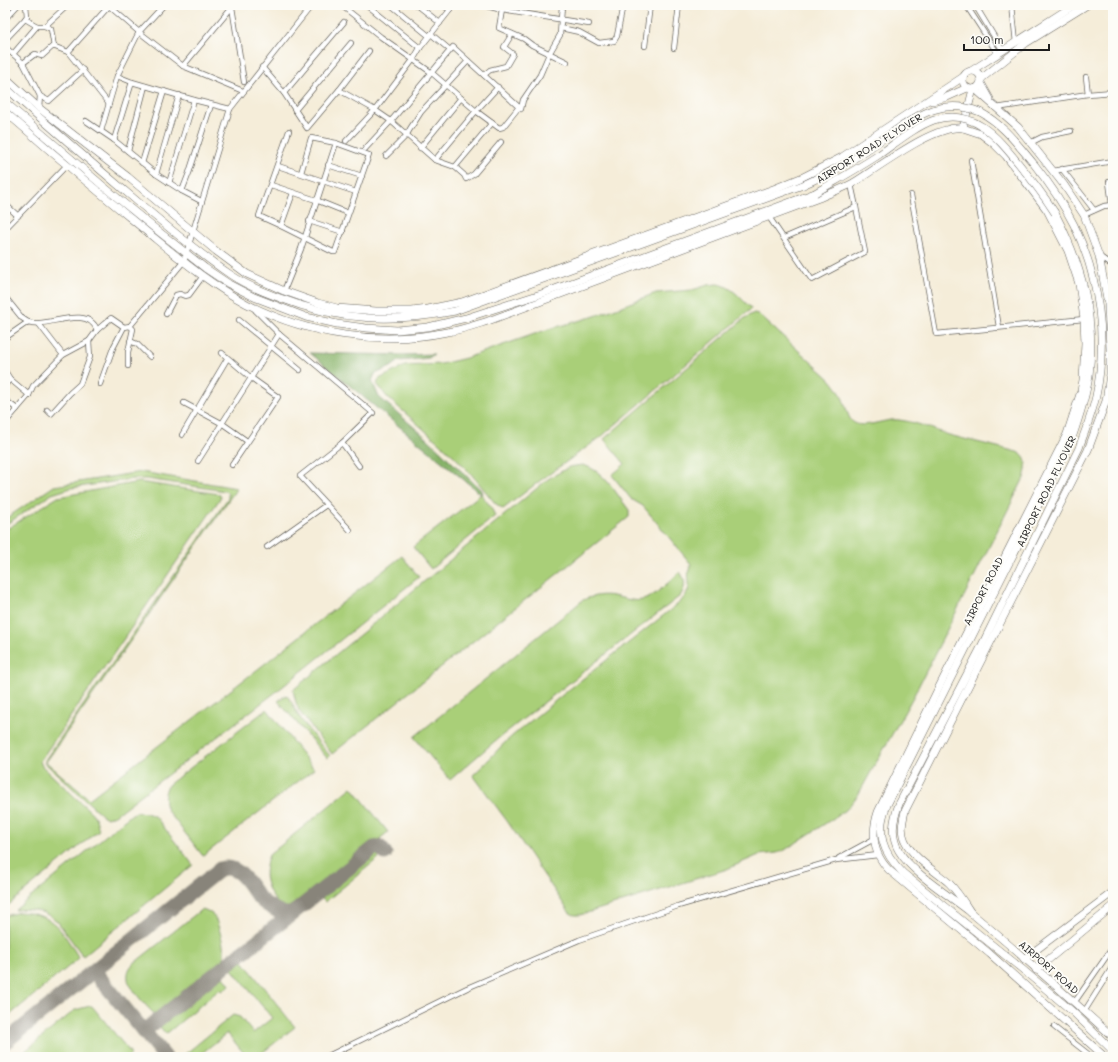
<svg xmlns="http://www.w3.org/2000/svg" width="1118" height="1062" font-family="Mali,sans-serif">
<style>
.green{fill:#a9cf78;stroke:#62764a}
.forest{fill:#86b268;stroke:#516742}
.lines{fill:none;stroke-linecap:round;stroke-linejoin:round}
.taxiway{stroke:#88847a;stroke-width:15}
.street-casing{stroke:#68655e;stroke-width:6}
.secondary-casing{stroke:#68655e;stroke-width:8}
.primary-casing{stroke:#68655e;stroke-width:8}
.street{stroke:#fff;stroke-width:4.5}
.secondary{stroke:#fff;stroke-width:7}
.primary{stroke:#fff;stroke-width:7}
.primary-bridge-casing{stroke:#68655e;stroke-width:8;stroke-linecap:butt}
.primary-bridge{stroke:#fff;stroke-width:7}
.labels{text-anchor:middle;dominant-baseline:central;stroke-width:4;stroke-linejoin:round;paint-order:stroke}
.street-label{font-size:10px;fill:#1c1c1c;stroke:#fdfcf7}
</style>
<rect width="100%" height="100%" fill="#fdfcf7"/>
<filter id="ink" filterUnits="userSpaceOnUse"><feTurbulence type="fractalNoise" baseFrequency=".025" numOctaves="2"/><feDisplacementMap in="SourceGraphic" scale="8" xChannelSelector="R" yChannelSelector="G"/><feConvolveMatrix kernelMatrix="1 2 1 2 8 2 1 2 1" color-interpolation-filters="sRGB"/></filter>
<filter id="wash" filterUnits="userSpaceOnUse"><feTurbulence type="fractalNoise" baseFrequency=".012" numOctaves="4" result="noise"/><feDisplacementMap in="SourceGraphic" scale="16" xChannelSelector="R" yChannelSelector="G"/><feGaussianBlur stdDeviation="0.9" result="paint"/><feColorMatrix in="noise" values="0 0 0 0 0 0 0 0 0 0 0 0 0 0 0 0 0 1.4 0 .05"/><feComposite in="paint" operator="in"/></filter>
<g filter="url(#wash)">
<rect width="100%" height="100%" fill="#f5edd9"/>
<g class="green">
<path d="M717,284C731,285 741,299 751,308L750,310L601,437L541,480L503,509L495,503L472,475L454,456L387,397L377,384L379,379L405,366L441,364L466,358L546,330L595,316L656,293L692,290L708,285Z"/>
<path d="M754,313L758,314L830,379C835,385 839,390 842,397C845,403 848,419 853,422C863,430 886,418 899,420C916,422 932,429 949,435C971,441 995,446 1017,452C1029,457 1027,468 1024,478L913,697L858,795L846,810L785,850L777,853L759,855L727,869L587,913C580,915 575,917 569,912L507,821L473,775C487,763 497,749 511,737L571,688L678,604C698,585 683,582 691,564L643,506L631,499L612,475L625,464L604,439L745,318Z"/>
<path d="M582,465C602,469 614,490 626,506L629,510V517L332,754L299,711L296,703L293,690L548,479L569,467Z"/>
<path d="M141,472L237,488L46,762L89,799L258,669L402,556L419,577L276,692L115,815L107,818L102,815L45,763V760L228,498V493L225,491L147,479H133L71,488L52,494L5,525V519L54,486Z"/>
<path d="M139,482L219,494L221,497L40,761L42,766L92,813L96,819L99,830L5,908V530L58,497Z"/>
<path d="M481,494L491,507L495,516L431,569L413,547Z"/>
<path d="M680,572C686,580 686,588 680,596L495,741L450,780L414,737L583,600C592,596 603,594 613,596C624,598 635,603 646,599C656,595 672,579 680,572Z"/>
<path d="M286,695C292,700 294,709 299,716C308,730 319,743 330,756L327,758L278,701Z"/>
<path d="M267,709L314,769L203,856L167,810C163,802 164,793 168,785Z"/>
<path d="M352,787L388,832L299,905L287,908L280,907C266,889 261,876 269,855Z"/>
<path d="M137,812L147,813L156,817L193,865L83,956L57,921C45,911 31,908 15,910L132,814Z"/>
<path d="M378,853L381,856L325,902L320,896L372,854Z"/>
<path d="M202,909C206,910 210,912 213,915C218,920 225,949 224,956C223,963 218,967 213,971L157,1014H155C149,1010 128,986 128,979C127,973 129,968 133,964Z"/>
<path d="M19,912C55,914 62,931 79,958L5,1019V916Z"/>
<path d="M242,960L295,1027L257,1057H247L227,1033L197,1057H186L184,1055L233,1015L240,1017L253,1033L272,1018L231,968Z"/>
<path d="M221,973L230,985L222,991L220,989L166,1034L160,1027L162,1022Z"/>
<path d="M90,1006H92L130,1052L131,1054L128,1057H18L75,1010Z"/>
</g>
<path class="forest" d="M310,353L401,355L434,354L429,358L399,361L391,367L375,374L372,381L379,397L429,440L480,489L482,493L481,494Z"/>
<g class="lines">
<g class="taxiway">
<path d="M94,971L165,1057"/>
<path d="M144,1031L225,966L293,913"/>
<path d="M5,1042L220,869C240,863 249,886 260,899C265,904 272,908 278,911C283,914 288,915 293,913L374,848L380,847L385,853"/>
</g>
</g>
</g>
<g filter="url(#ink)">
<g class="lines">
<defs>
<g id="street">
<path d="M26,5L27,16L25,19L37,26H45L51,29L54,47"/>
<path d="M108,5L139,32L183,66L243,91"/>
<path d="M229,5L232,7L244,82"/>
<path d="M341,5L381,37L432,73L476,111L499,128L503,127L519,107"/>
<path d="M367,5L420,48"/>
<path d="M391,5L429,36"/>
<path d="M417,5L440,23"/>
<path d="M443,5L450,10"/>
<path d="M483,5L502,10L589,24"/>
<path d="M966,5L998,54"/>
<path d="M975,5L1003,51"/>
<path d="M1012,5L1016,43"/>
<path d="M502,10L499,28L524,39L532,45L567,62"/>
<path d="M5,19L18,5"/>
<path d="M45,26L68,5"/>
<path d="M561,28L579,32L599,43L614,41L617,36L623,5"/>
<path d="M431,34L450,50"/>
<path d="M5,40L25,19"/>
<path d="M645,46L650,5"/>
<path d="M5,47L23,63L35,54L42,56L53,46L68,52L109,104"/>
<path d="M674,48L679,5"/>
<path d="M68,52L109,6"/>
<path d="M13,54L37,26"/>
<path d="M23,63L40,96L39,108"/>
<path d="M183,66L232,7"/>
<path d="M262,67L284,93L307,128L339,90L369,51"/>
<path d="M484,75L490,70L506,66L513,54L504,47L512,34"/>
<path d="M117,76L132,82L194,100L230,109"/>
<path d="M1086,77L1088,94"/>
<path d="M339,90L375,110L391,121L435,160L455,167L464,175L466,179L474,174L501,142"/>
<path d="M284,93L344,22"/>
<path d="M40,96L49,101L83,70"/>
<path d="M996,108L1088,94L1113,92"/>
<path d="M295,110L351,43"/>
<path d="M86,121L114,140L156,174L182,191L201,201"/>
<path d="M101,131L117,76L139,32L164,5"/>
<path d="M289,131L259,216L281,226L333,252H335L369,155L336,143L311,138L301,173"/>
<path d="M114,140L132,82"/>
<path d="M346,141L375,110L413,60L420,48L454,5"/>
<path d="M1030,143L1042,137L1071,131"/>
<path d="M420,148L461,98"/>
<path d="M365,149L391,121L453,47L521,109L523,100L540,75L549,54L560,35L562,5"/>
<path d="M128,151L145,86"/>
<path d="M386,156L406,136L410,129L421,112L468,61"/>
<path d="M435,160L476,111L498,87"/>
<path d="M971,160L999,327"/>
<path d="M142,163L164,91"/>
<path d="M328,165L362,176"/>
<path d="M278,166L356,192"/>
<path d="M455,167L492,123"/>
<path d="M1062,169L1094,210"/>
<path d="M1053,171L1113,161"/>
<path d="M156,174L179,95"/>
<path d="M1109,182L1112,205"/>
<path d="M169,183L194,100"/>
<path d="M271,185L316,200L348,213"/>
<path d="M182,191L189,173L211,105"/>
<path d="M911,195L936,334L1084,319"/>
<path d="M5,204L18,216"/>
<path d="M1084,215L1104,206L1113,205"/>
<path d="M769,217L812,280L865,252L856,207"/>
<path d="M309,221L343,232"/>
<path d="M281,226L293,193"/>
<path d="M5,229L67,165"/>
<path d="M784,238L856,207L851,184"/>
<path d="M1099,256L1113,266"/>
<path d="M284,291L301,249L336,143"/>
<path d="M5,297L22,318L28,322"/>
<path d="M254,308L256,311L279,334L373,413L342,443L300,476L350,530"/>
<path d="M166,314L176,295L180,294L185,296L189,295L203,276"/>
<path d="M239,320L300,370"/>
<path d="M39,324L63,355"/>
<path d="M97,330L111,318L124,327L130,326L184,261L230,109L312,5"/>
<path d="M5,338L28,322C32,323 36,324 40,323C57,322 89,308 97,330L89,341L63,355L33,386L29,395L5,423"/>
<path d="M130,341L137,344L150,357"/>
<path d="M222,353L250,377L278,397L232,465"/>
<path d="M128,366V352L133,329L130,326"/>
<path d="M5,371L10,379"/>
<path d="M100,384L113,348L124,327"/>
<path d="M5,385L10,379L29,395"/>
<path d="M5,400L17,409"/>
<path d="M184,403L223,424L247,441"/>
<path d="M47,410L51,414L70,393L80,384L90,357L89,341"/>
<path d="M182,435L227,359"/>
<path d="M342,443L359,466"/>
<path d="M198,461L279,334"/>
<path d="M267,547L326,505"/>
<path d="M839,858L874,839"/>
<path d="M1074,1003L1113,947"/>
<path d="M1084,1012L1113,966"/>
<path d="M1054,1027L1092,1057"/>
<path d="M326,1057L467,988L579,940L678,906L836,860L878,855"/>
</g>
<g id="secondary">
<path d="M981,83L990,99"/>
<path d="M963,128L981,134L994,144L1006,156L1047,210L1068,251L1079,284L1084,319L1085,343L1083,380L1081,391L1067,434L937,691L878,812C871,833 873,854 889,870L990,954L1105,1057"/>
<path d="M971,913C964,902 958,892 949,883C934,870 914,859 905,841C900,831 903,820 905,811L1088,450L1106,401L1110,374V349L1108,304L1099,256L1084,215L1064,185L1018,127L975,89"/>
<path d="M1024,959L1113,892"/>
<path d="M1036,970L1113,906"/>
</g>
<g id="primary">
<circle cx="972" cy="80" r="9"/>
<path d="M971,71L1074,5"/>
<path d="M5,77L39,108L128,177L216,251L247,274L284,291L318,303L337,308L376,311H412L428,309L462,302L776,188L803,177L842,157L963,77"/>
<path d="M981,79L1026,43L1087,5"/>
<path d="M5,87C49,126 93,164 138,202C168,227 198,253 231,275C246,285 263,292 280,298C339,321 393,323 455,311L803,185"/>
<path d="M932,101L947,97L967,88"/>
<path d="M5,102L103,186L153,227L205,268L229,284L254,297L306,317L337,324L366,328L397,330L428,327L466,318L544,293L815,193"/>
<path d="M5,112C26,129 46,148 67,165C97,191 128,216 158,241C186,264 215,287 247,304C308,335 380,346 447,332C461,330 475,325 488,321L819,198C830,193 842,189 853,183C878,168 934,124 963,128L973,89"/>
<path d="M980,112C1004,125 1017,144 1034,164C1049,183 1063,203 1074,225C1099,277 1108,340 1096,396C1092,414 1085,431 1079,448L979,651L899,804C893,820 890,836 899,851C912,873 950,896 970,912C1019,952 1066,995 1113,1037"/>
<path d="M1055,213C1082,265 1096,317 1089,376C1086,397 1079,418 1072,438L887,805C875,833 883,853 903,873L1022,969L1073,1012L1113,1051"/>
</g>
</defs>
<use href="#street" class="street-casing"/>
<use href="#secondary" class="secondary-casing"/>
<use href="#primary" class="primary-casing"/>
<use href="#street" class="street"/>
<use href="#secondary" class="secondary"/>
<use href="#primary" class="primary"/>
<defs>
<g id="primary-bridge">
<path d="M803,185C818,178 835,171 849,162C864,152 878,142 893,132C921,113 945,98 980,112"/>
<path d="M815,193C837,180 859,168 880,154C897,142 915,127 934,120C973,107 997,137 1019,164C1032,180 1044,196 1055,213"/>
</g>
</defs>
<use href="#primary-bridge" class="primary-bridge-casing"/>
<use href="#primary-bridge" class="primary-bridge"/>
</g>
</g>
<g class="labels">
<g class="street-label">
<text transform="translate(869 148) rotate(-32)">AIRPORT ROAD FLYOVER</text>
<text transform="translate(1046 491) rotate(-64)">AIRPORT ROAD FLYOVER</text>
<text transform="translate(983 591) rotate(-63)">AIRPORT ROAD</text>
<text transform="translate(1049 967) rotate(41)">AIRPORT ROAD</text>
</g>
</g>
<rect width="1118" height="1062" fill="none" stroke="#fdfcf7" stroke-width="20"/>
<path d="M964 44v6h85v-6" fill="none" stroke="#1c1c1c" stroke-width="2"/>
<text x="970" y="44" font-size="12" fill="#1c1c1c" stroke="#fdfcf7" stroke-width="3" paint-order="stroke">100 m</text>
</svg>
